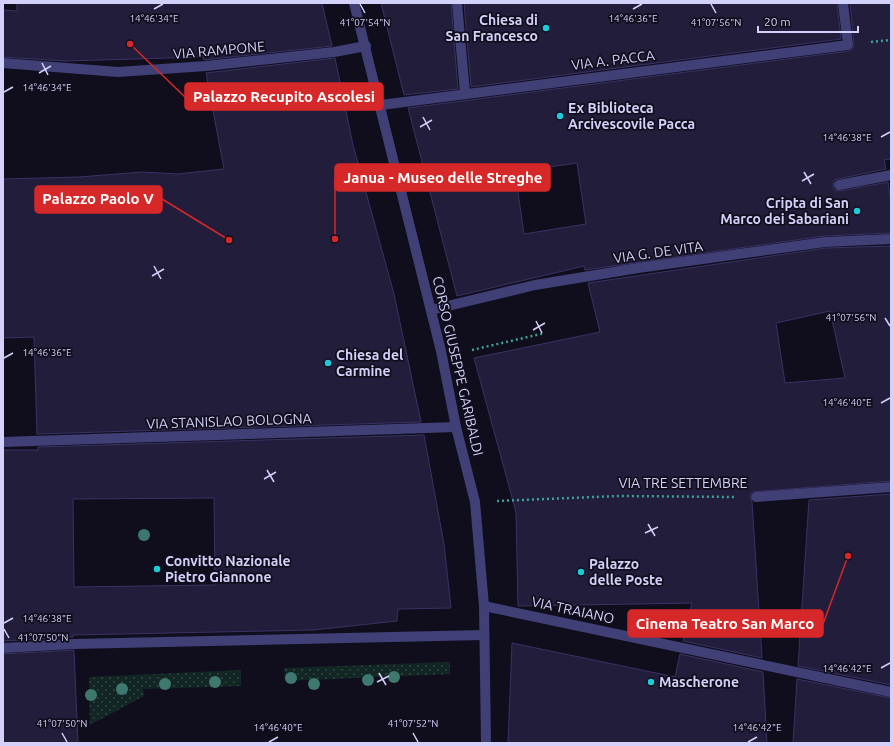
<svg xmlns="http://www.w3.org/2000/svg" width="894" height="746" font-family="Ubuntu,sans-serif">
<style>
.garden{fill:url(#garden-dots)}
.building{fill:#221d3b;stroke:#3a3264;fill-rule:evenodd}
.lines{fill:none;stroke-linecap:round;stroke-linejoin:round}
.path{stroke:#3ca198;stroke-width:2.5;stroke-dasharray:2 3;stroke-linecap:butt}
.service{stroke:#403f76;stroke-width:10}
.pedestrian{stroke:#403f76;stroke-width:10}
.tree{fill:#3f786f}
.ticks{fill:none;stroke:#d3d0f9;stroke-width:1.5}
.poi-dot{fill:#1ccbd9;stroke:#100e1d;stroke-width:1.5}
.labels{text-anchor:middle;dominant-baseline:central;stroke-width:3.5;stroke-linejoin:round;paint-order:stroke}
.poi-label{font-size:14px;font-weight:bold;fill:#d3d0f9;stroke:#100e1d;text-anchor:start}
.street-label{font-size:14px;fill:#d3d0f9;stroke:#100e1d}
.ticks-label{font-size:10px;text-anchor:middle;fill:#d3d0f9;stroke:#100e1d;stroke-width:3.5;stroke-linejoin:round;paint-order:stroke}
.leader{fill:none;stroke:#d62828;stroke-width:1.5}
.callout-dot{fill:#d62828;stroke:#100e1d;stroke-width:1.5}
.callout{fill:#d62828;stroke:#d62828;stroke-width:1.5}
.callout-label{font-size:15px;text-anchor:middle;font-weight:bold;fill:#fff}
</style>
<defs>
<pattern id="garden-dots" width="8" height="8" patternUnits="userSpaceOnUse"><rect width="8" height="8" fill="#122624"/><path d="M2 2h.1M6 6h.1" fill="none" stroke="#344445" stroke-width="1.8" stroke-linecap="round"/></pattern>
</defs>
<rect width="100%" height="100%" fill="#100e1d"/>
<g class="garden">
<path d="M450,662V674L285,681L284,668Z"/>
<path d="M241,670V686L143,689L144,696L90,725L89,677Z"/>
</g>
<g class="building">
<path d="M17,3H322L332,46L204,60L203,57L65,61L3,57V10L17,11Z"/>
<path d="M381,3H451L458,89L404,95Z"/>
<path d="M464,3H837L841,39L471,87Z"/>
<path d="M850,3H891V159L884,160L886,169L838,179L834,180L833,186L834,190L840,191L888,182L891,202V233L824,236L585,270L584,266L457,296L408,108L849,51L852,50L854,45ZM577,163L586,224L524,234L515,172Z"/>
<path d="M335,58L353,145L394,294L421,422L37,434L34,337L3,338V179L79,177L142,172L178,174L224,169L206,73Z"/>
<path d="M891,246V481L752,492L750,497L752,502L762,658L683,641L692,603L518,606L516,512L474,358L600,332L588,283L826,248ZM830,311L845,378L785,383L776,323Z"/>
<path d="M424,435L444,544L451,608L398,609L397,621L313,630L73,635V637L3,641V450H38V447ZM214,498L215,585L74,587L73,499Z"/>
<path d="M891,494V685L798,666L809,500Z"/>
<path d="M512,643L675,677L680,654L763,672L767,743H508Z"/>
<path d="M74,650L78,743H3V654Z"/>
<path d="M797,679L891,698V743H793Z"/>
</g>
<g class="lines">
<g class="path">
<path d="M871,42L891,40"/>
<path d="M472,350L545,333"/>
<path d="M497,501L619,496L734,497"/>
</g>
<g class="service">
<path d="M457,3L465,93"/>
<path d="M3,63L118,72L206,66L334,52L366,46"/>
<path d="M381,105L848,45L843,3"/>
<path d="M839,185L891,175"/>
<path d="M431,310L535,285L638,268L825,242L891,239"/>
<path d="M3,442L456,427"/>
<path d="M756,497L891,487"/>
<path d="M3,648L73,644"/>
</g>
<g class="pedestrian">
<path d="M354,3L441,351L456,427L475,502L484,606L486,743"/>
<path d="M484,606L891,692"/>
<path d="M73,644L484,635"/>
</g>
</g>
<g class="tree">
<circle cx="144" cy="535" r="6"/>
<circle cx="394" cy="677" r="6"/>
<circle cx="291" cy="678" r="6"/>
<circle cx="368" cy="680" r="6"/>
<circle cx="215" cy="682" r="6"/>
<circle cx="165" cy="684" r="6"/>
<circle cx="314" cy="684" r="6"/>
<circle cx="122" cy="689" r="6"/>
<circle cx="91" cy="695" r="6"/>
</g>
<path class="ticks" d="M360,4L365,13M711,4L716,13M154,9L163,4M633,9L642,4M42,63L48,75M39,73L51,66M4,92L13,87M423,117L430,130M420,127L432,120M881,137L890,132M804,172L811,184M802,181L814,174M154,266L161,279M152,276L164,269M885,318L890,326M536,321L542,333M533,330L545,323M4,358L13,353M881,403L890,398M267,470L274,482M264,479L276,472M648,524L655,536M645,533L658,527M4,623L13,618M4,629L9,638M881,668L890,663M379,673L386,685M377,682L389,676M62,733L67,742M413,733L418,742M269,742L278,737M748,742L757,737"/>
<g class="poi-dot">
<circle cx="546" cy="28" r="4"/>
<circle cx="560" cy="116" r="4"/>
<circle cx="857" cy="211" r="4"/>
<circle cx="328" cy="363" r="4"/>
<circle cx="157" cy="569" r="4"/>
<circle cx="581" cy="572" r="4"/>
<circle cx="651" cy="682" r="4"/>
</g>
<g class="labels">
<g class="poi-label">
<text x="538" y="20" text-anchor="end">Chiesa di<tspan x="538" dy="16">San Francesco</tspan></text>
<text x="568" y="108">Ex Biblioteca<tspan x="568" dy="16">Arcivescovile Pacca</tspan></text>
<text x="849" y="203" text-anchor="end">Cripta di San<tspan x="849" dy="16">Marco dei Sabariani</tspan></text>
<text x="336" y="355">Chiesa del<tspan x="336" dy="16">Carmine</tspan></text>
<text x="165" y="561">Convitto Nazionale<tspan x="165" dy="16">Pietro Giannone</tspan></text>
<text x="589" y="564">Palazzo<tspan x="589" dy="16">delle Poste</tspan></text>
<text x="659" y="682">Mascherone</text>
</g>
<g class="street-label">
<text transform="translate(219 50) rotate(-5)">VIA RAMPONE</text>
<text transform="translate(613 60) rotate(-7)">VIA A. PACCA</text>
<text transform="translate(658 252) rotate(-8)">VIA G. DE VITA</text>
<text transform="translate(458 366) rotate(77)">CORSO GIUSEPPE GARIBALDI</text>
<text transform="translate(229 421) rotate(-2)">VIA STANISLAO BOLOGNA</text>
<text x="683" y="483">VIA TRE SETTEMBRE</text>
<text transform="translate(573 610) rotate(12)">VIA TRAIANO</text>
</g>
</g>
<g class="ticks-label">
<text x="154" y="22">14°46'34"E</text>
<text x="633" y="22">14°46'36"E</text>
<text x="365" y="26">41°07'54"N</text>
<text x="716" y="26">41°07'56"N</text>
<text x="47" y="91">14°46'34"E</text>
<text x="847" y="141">14°46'38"E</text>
<text x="851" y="321">41°07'56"N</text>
<text x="47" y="356">14°46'36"E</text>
<text x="847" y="406">14°46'40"E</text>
<text x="47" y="622">14°46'38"E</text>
<text x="43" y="641">41°07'50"N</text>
<text x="847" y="672">14°46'42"E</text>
<text x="62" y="727">41°07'50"N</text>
<text x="413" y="727">41°07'52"N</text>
<text x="278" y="731">14°46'40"E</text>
<text x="757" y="731">14°46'42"E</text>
</g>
<path class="leader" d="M130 44L185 97M335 239L335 178M229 240L162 199M848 556L823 624"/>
<g class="callout-dot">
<circle cx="130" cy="44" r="4"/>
<circle cx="335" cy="239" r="4"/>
<circle cx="229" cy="240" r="4"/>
<circle cx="848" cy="556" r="4"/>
</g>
<g class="callout">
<rect x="185" y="83" width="198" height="27" rx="4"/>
<rect x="335" y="164" width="215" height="27" rx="4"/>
<rect x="35" y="186" width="127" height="27" rx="4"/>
<rect x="628" y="610" width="195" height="27" rx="4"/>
</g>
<g class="callout-label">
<text x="284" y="102">Palazzo Recupito Ascolesi</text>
<text x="443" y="183">Janua - Museo delle Streghe</text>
<text x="98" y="204">Palazzo Paolo V</text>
<text x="725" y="629">Cinema Teatro San Marco</text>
</g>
<rect width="894" height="746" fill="none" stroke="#d3d0f9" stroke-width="8"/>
<path d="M758 26v6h100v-6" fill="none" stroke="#d3d0f9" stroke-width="2"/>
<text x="764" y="26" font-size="12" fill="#d3d0f9" stroke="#100e1d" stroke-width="3" paint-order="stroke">20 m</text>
</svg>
